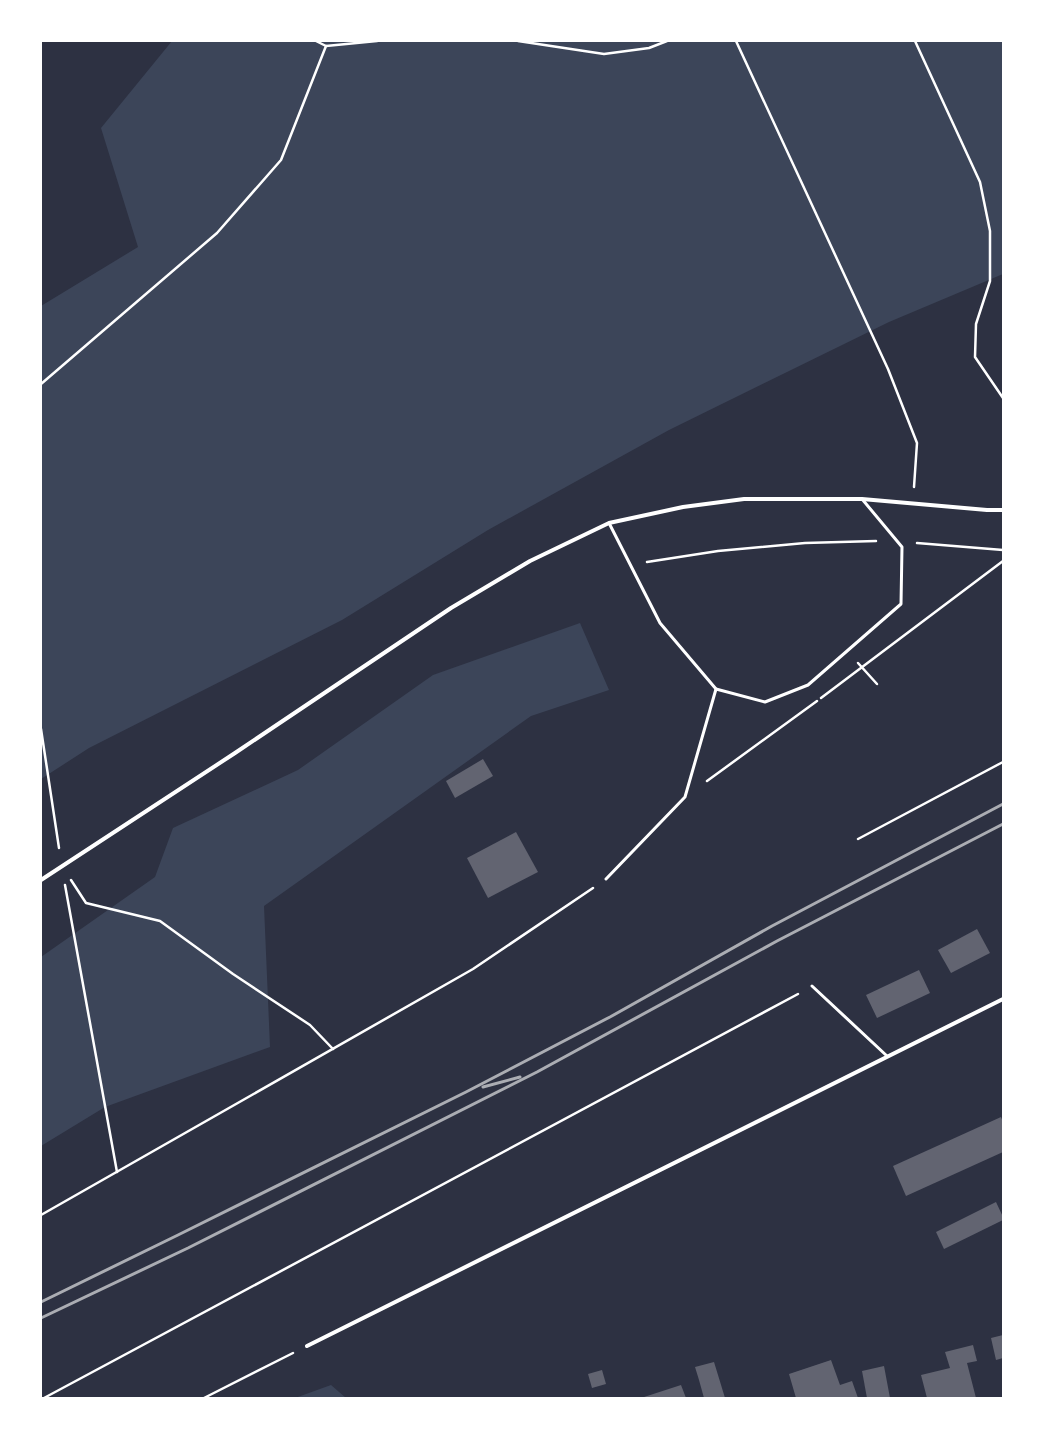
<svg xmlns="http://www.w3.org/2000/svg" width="1044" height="1439" font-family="Helvetica,sans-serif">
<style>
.green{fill:#3c4559}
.building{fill:#626471}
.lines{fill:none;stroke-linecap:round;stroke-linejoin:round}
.path{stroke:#fff;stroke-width:2.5}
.service{stroke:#fff;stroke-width:3}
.minor{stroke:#fff;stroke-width:4}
.rail{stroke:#abadb3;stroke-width:3}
</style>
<rect width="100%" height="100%" fill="#2d3142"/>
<g class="green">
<path d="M172,41H1003V274L889,322L669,430L488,530L342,620L89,748L41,779V306L138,247L101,128Z"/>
<path d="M580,623L609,690L531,716L264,906L270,1047L105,1107L41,1146V957L155,877L173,828L298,770L433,675Z"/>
<path d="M331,1385L346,1398H295Z"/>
</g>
<g class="building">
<path d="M483,759L493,776L455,798L446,781Z"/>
<path d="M516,832L538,872L488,898L467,858Z"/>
<path d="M977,929L990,953L951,973L938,950Z"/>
<path d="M919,970L930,993L877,1018L866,995Z"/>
<path d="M1001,1117L1003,1122V1152L906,1196L893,1166Z"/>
<path d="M996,1202L1003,1217V1220L944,1249L936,1232Z"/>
<path d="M1003,1335V1358L996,1360L991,1338Z"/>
<path d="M973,1345L977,1361L967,1363L976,1398H927L921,1375L950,1368L945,1352Z"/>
<path d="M831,1360L840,1385L852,1381L858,1398H796L789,1374Z"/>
<path d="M714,1362L718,1375L725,1398H704L699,1380L695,1367Z"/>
<path d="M884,1366L890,1398H867L862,1371Z"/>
<path d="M602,1370L606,1384L592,1388L588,1374Z"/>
<path d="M681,1385L686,1398H641Z"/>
</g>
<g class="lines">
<g class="path">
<path d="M316,41L326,46L377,41"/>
<path d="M518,41L604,54L649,48L667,41"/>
<path d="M736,41L888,369L917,443L914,487"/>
<path d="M915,41L980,182L990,231V281L976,324L975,357L1003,398"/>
<path d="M41,384L217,233L281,160L326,46"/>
<path d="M917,543L1003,550"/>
<path d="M647,562L718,551L805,543L876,541"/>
<path d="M858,663L877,684"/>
<path d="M821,698L1003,561"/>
<path d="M41,729L59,848"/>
<path d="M707,781L817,701"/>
<path d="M858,839L1003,762"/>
<path d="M71,880L86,903L160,921L233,974L310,1025L333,1049"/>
<path d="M65,885L117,1172"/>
<path d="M41,1215L473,969L593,888"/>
<path d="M44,1398L798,994"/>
<path d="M204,1398L293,1353"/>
</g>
<g class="service">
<path d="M609,523L660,623L716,689L765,702L808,685L901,604L902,547L862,499"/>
<path d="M606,879L685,797L716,689"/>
<path d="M812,986L887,1056"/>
</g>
<g class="minor">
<path d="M41,880L235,753L451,608L530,561L609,523L683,507L744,499H862L987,510H1003"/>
<path d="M307,1346L1003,999"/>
</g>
<g class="rail">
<path d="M483,1087L520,1077"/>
<path d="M41,1302L178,1235L466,1092L610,1017L772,926L1003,804"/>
<path d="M41,1318L188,1248L537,1072L777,941L1003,824"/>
</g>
</g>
<rect width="1044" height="1439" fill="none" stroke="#ffffff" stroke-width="84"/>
</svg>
